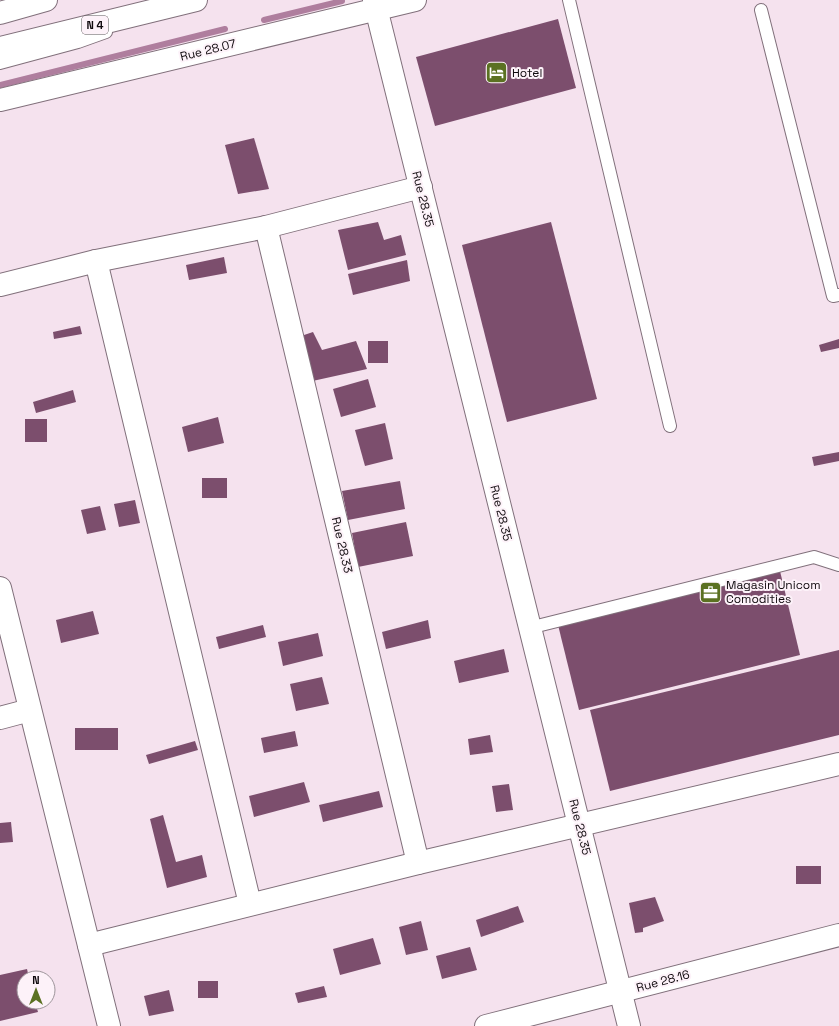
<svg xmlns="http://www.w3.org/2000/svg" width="839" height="1026" font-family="'Space Grotesk',sans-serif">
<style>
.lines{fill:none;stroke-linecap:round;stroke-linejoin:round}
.stream{stroke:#af7e9e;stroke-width:6}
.building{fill:#7c4e6d}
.service-casing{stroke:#81707b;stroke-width:14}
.minor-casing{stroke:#81707b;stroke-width:24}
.trunk-casing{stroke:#81707b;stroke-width:24}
.service{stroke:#fff;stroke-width:12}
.minor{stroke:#fff;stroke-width:22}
.trunk{stroke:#fff;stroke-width:22}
.labels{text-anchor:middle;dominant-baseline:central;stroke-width:4;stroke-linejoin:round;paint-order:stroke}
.shield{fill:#fdf2f9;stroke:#575054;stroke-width:1}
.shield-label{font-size:11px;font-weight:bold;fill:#100a0e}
.street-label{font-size:12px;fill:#100a0e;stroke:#fdf2f9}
.poi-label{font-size:12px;fill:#100a0e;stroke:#fdf2f9;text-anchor:start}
</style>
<rect width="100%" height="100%" fill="#f5e2ee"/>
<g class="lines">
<g class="stream">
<path d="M264,20L342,1"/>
<path d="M0,85L225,29"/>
</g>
</g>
<g class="building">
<path d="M558,19L576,88L435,126L416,57Z"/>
<path d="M254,138L269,189L238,194L225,145Z"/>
<path d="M378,222L384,240L401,235L406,255L348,270L338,230Z"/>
<path d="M551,222L597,399L507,422L462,245Z"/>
<path d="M224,257L227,273L189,280L186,265Z"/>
<path d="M407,260L410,281L353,295L348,274Z"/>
<path d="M80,326L82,334L54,339L53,332Z"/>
<path d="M313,332L322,350L356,341L367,369L308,382L298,337Z"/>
<path d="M839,339V348L821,352L819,345Z"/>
<rect x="368" y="341" width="20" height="22"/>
<path d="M368,379L376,407L341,417L333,389Z"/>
<path d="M73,390L76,402L36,413L33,402Z"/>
<path d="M218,417L224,443L188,452L182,427Z"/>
<rect x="25" y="419" width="22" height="23"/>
<path d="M385,423L393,459L365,466L355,430Z"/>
<path d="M839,452V461L814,466L812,457Z"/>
<rect x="202" y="478" width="25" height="20"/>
<path d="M400,481L405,509L348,520L342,491Z"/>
<path d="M135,500L140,523L119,527L114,504Z"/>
<path d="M100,506L106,530L87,534L81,510Z"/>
<path d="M406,522L413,556L358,567L352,533Z"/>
<path d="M780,571L800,655L579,710L558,625Z"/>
<path d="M93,611L99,634L61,643L56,620Z"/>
<path d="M428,620L431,638L386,649L382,632Z"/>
<path d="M263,625L266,637L219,649L216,637Z"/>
<path d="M318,633L323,656L283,666L278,642Z"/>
<path d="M504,649L509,672L459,683L454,661Z"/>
<path d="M839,650V735L610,791L590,710Z"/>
<path d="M322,677L329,704L296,711L290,684Z"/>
<rect x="75" y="728" width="43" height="22"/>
<path d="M295,731L298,746L264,753L261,738Z"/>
<path d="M490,735L493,752L470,755L468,739Z"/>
<path d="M195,741L198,750L149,764L146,755Z"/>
<path d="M304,782L310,802L254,817L249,796Z"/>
<path d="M509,784L513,810L496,812L492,786Z"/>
<path d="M379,791L383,807L323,822L319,805Z"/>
<path d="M163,815L176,862L202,855L207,877L167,888L150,819Z"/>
<path d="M11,822L13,842L0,843V823Z"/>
<rect x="796" y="866" width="25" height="18"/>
<path d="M655,897L664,921L643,928V932L635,933L629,903Z"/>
<path d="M518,906L524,922L481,937L476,920Z"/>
<path d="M421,921L428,950L406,955L399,927Z"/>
<path d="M373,938L381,964L340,975L333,949Z"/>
<path d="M470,947L477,970L442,979L436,956Z"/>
<path d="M27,969L29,978H24V1002H35L38,1012L0,1021V975Z"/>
<rect x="198" y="981" width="20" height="17"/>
<path d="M324,986L327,997L298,1003L295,993Z"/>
<path d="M169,990L174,1011L149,1016L144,996Z"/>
</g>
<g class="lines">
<defs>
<g id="service">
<path d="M569,0L670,426"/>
<path d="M761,10L833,296L839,295"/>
<path d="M0,63L78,42L106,32"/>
<path d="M529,628L814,557L839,565"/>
</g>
<g id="minor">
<path d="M374,0L629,1026"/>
<path d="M0,100L415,0"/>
<path d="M266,227L418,863"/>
<path d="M96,261L250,904"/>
<path d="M0,285L96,261L266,227L421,187"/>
<path d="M0,588L109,1026"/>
<path d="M0,718L30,710"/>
<path d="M89,945L418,863L839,764"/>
<path d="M486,1026L839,935"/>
</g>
<g id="trunk">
<path d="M0,13L46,0"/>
<path d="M0,48L196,0"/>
</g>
</defs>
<use href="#service" class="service-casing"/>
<use href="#minor" class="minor-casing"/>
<use href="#trunk" class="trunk-casing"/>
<use href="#service" class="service"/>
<use href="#minor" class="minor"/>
<use href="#trunk" class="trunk"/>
</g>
<defs>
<symbol id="hotel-square" viewBox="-11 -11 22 22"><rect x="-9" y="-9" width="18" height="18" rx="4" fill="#5b7122" stroke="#fdf2f9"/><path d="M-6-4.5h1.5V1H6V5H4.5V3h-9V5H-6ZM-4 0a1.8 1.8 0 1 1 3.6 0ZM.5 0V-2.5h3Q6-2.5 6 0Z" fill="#fff"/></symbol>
<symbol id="office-square" viewBox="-11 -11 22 22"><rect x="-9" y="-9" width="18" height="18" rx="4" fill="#5b7122" stroke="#fdf2f9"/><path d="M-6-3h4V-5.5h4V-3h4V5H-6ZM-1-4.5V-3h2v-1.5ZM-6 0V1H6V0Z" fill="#fff"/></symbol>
</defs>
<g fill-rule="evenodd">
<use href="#hotel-square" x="484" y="60" width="25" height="25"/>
<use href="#office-square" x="698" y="580" width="25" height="25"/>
</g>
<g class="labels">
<rect class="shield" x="82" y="16" width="26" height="18" rx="3"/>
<g class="shield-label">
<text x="95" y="25">N 4</text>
</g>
<g class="street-label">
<text transform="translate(208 50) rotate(-14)">Rue 28.07</text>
<text transform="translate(423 199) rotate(76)">Rue 28.35</text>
<text transform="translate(501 513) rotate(76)">Rue 28.35</text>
<text transform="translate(342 545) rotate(77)">Rue 28.33</text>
<text transform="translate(580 827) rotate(76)">Rue 28.35</text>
<text transform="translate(663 981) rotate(-15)">Rue 28.16</text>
</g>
<g class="poi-label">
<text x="512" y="73">Hotel</text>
<text x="726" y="585">Magasin Unicom<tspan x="726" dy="14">Comodities</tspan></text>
</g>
</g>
<g transform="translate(36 990)"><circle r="19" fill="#fdf2f9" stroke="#9e959b"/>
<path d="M0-3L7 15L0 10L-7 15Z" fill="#5b7122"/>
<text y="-6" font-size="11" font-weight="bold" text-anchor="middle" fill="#100a0e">N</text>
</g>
</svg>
